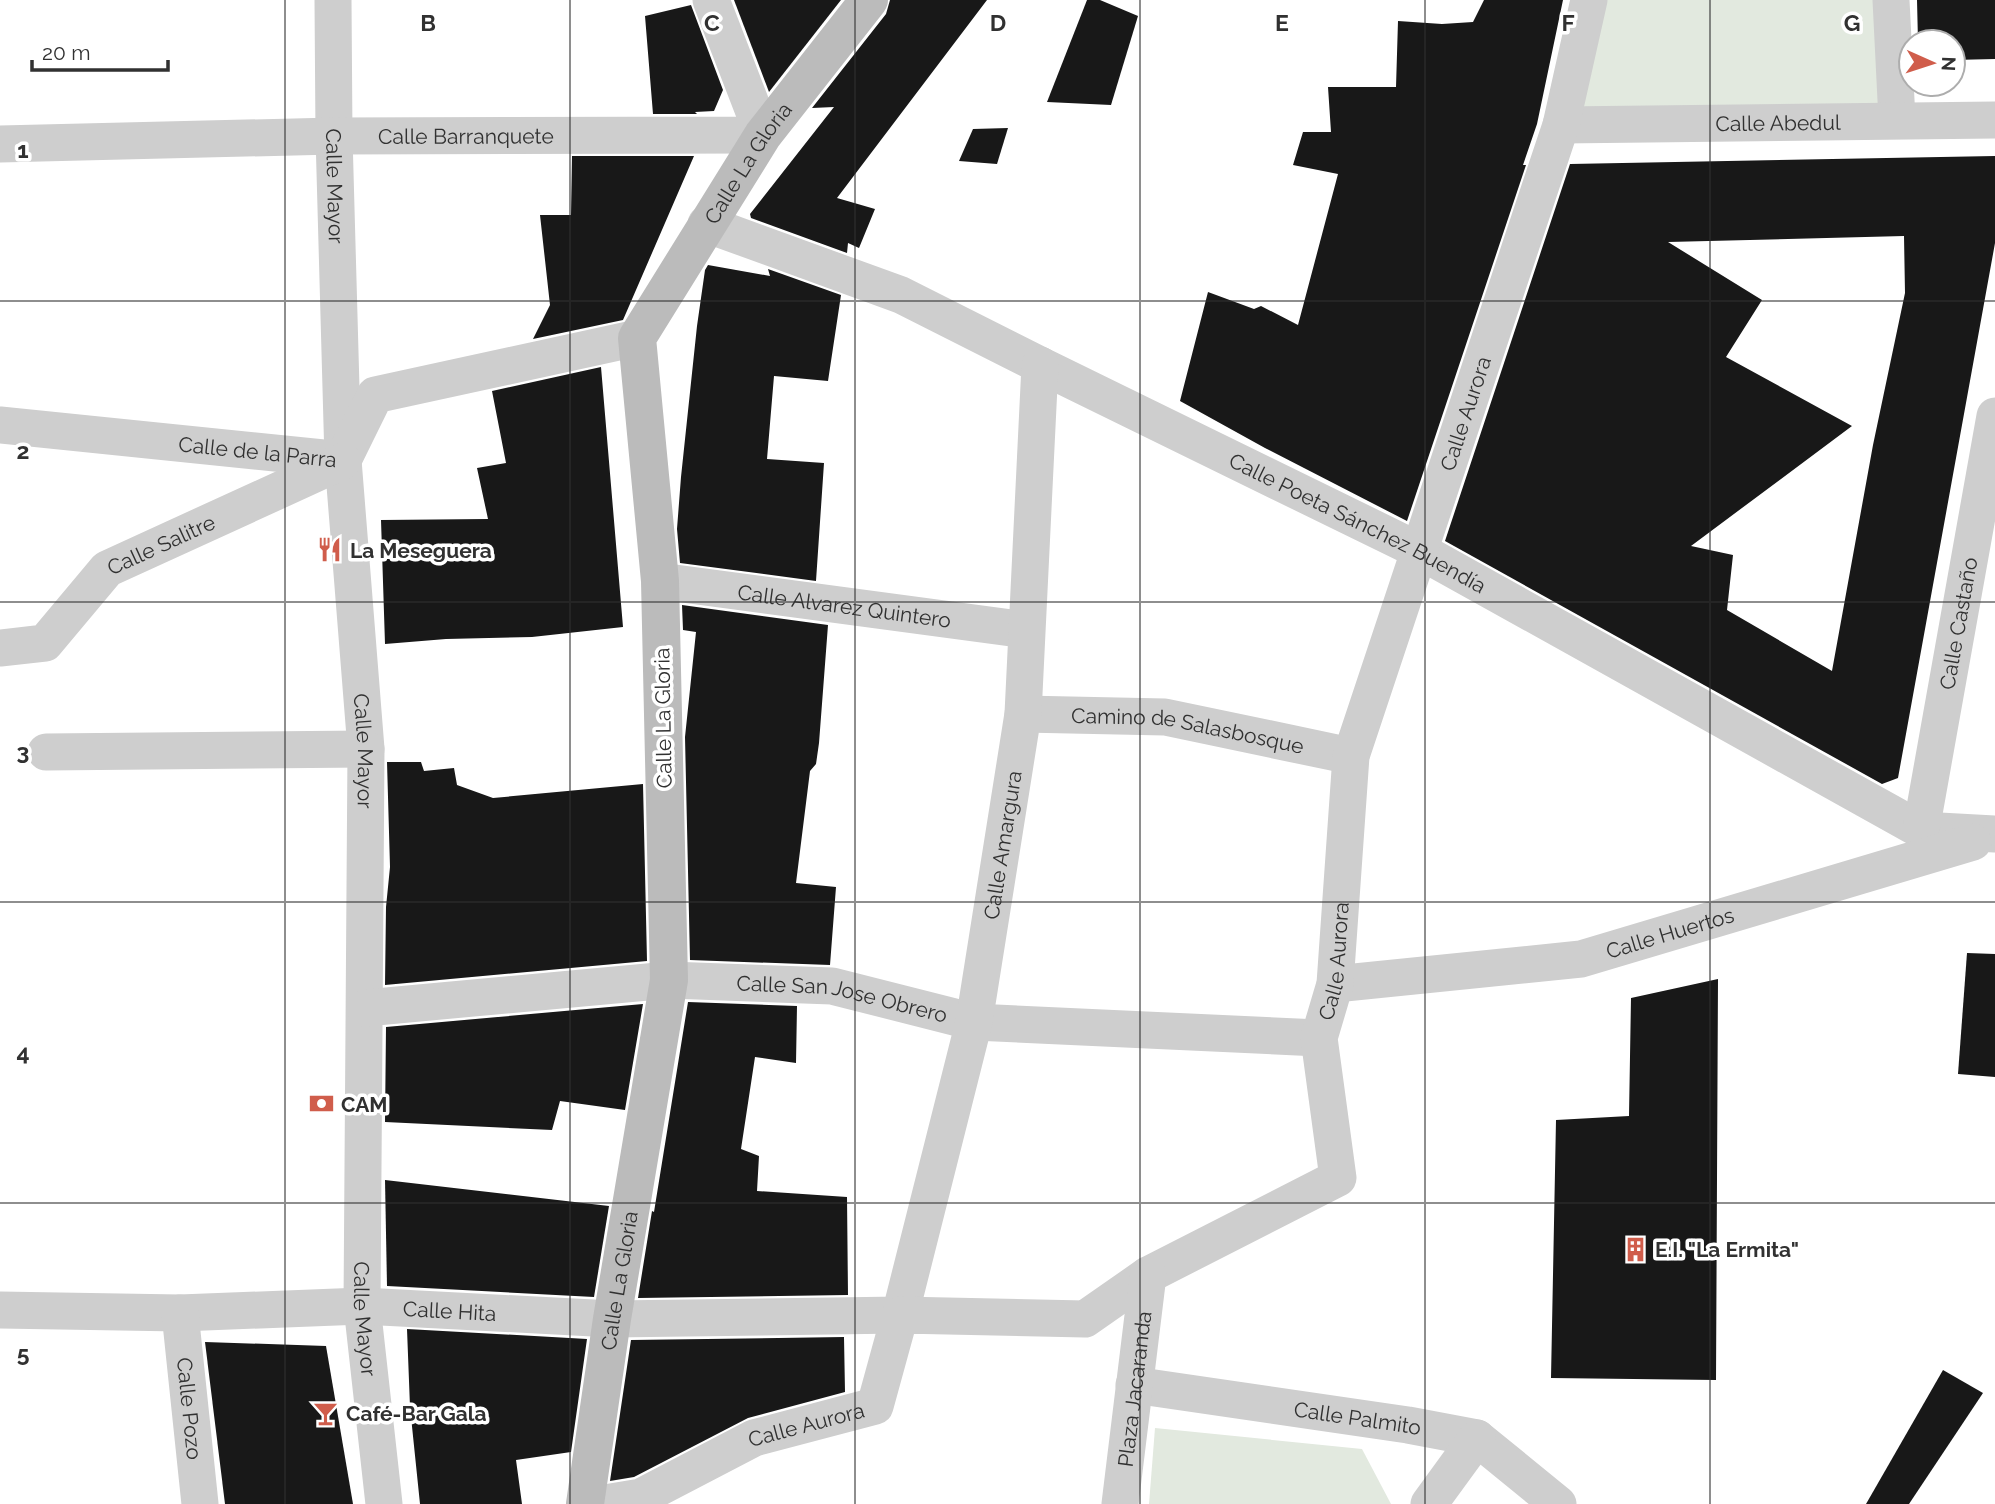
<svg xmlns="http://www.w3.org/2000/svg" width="1995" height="1504" font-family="Raleway,sans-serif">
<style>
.green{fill:#e2e9df}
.building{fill:#181818;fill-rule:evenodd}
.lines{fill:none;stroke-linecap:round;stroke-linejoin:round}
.street{stroke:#cecece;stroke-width:37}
.secondary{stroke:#bbb;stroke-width:38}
.grid{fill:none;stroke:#313131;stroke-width:2;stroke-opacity:0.55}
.labels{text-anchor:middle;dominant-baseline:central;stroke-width:7;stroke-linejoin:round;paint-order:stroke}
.street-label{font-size:21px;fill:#313131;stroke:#fff}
.poi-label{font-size:21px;font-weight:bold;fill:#313131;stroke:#fff;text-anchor:start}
.grid-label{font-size:23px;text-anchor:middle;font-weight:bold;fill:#313131;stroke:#fff;stroke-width:7;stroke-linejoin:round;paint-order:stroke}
</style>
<rect width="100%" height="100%" fill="#fff"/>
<g class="green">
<path d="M1589,0H1891L1897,120L1561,125Z"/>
<path d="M1155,1428L1362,1449L1391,1504H1149Z"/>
</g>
<g class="building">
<path d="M734,0H841L769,92Z"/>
<path d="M890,0H987L837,198L875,209L859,248L848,243L847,253L751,218L750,214L834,107L812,108L886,14Z"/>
<path d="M1087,0H1100L1138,16L1111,105L1047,102Z"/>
<path d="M1484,0H1563L1537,124L1523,165H1526L1407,521L1265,448L1180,401L1208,292L1254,309L1261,306L1298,325L1338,174L1293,165L1303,132H1331L1328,87H1396L1398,21L1442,24L1473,22Z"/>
<path d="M1917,0H1995V59L1953,60V42H1918Z"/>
<path d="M691,5L723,90L714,111L695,112L697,114H653L645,16Z"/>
<path d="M1008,128L997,164L959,161L973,129Z"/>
<path d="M572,156H694L623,320L533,339L550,305L540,215H571Z"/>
<path d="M1995,156V243L1898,778L1882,784L1445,541L1570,164ZM1904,236L1905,293L1873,445L1832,671L1727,610L1733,555L1691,546L1852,426L1726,357L1762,300L1668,242Z"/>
<path d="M708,265L770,276L768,269L841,295L828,381L774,376L767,459L824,463L816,581L680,563L677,529L681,477L697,326L705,270Z"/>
<path d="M601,367L623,627L532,637L446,639L385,644L381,520L488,519L477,468L506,463L492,391Z"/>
<path d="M682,605L828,625L819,743L816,764L810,771L796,883L836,887L830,965L690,960L685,737L696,632L683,630Z"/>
<path d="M387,762H421L424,771L454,768L457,785L493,798L643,784L647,961L385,985L386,907L390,867Z"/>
<path d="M1967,953L1995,954V1077L1958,1074Z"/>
<path d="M1718,979L1716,1380L1551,1378L1556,1120L1629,1116L1631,998Z"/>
<path d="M688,1002L797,1006L796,1063L755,1057L741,1149L759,1156L757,1191L847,1197L848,1295L638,1298L652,1211L654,1212Z"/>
<path d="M643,1004L625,1110L560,1101L552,1130L385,1122L386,1027Z"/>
<path d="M385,1180L609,1206L594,1297L387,1286Z"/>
<path d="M407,1329L587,1339L571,1452L516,1460L522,1504H420L410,1407Z"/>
<path d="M844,1337L845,1392L748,1418L634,1477L610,1481L631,1340Z"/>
<path d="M205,1342L326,1346L353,1504H225Z"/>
<path d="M1943,1370L1983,1393L1909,1504H1866Z"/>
</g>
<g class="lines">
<g class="street">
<path id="s1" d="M333,0L334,136L343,460L366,749L362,1306L384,1504"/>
<path d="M1891,0L1897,120"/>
<path id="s2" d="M1561,125L1995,120"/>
<path id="s3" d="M0,144L334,136L763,135L711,0"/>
<path id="s4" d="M706,224L901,295L1040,365L1420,551L1921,830L1995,834"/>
<path id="s5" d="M0,425L343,460L375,395L637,338"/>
<path id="s6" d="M660,581L1026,630"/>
<path id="s7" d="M0,648L45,643L107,569L343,461"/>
<path id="s8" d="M1023,714L1165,717L1351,756"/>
<path d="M46,752L366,749"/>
<path id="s9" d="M1921,830L1995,416"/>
<path id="s10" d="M1335,984L1581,959L1973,842"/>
<path id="s11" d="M365,1008L669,980L832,986L974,1022L1319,1038"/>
<path id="s12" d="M0,1310L180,1313L362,1306L612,1319L900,1315L974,1022L1023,714L1040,365"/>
<path id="s13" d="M180,1313L200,1504"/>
<path id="s14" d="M1134,1385L1408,1425L1477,1438L1558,1504"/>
<path id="s15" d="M599,1504L641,1497L754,1438L875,1406L900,1315L1085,1319L1148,1275L1338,1178L1319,1038L1335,984L1351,756L1561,125L1589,0"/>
<path id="s16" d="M1120,1504L1148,1275"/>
<path d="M1429,1504L1477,1438"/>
</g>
<path class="secondary" id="s17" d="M585,1504L612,1319L669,980L660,581L637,338L763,135L869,0"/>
</g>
<path class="grid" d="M285,0V1504M570,0V1504M855,0V1504M1140,0V1504M1425,0V1504M1710,0V1504M0,301H1995M0,602H1995M0,902H1995M0,1203H1995"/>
<defs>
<symbol id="restaurant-bare" viewBox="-9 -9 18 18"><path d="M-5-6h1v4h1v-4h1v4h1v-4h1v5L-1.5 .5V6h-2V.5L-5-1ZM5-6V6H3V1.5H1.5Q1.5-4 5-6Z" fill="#d05d4b" stroke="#fff" stroke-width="2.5" paint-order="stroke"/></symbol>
<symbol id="bank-bare" viewBox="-9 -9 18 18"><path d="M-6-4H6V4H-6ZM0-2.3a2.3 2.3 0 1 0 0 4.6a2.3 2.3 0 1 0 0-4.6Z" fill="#d05d4b" stroke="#fff" stroke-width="2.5" paint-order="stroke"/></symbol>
<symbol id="building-bare" viewBox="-9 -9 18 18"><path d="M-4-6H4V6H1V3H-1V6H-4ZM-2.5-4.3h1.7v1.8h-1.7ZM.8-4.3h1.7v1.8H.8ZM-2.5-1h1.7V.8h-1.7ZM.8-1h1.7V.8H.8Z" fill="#d05d4b" stroke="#fff" stroke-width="2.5" paint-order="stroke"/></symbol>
<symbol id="bar-bare" viewBox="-9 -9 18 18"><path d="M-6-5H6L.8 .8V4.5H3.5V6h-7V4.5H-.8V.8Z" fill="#d05d4b" stroke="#fff" stroke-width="2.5" paint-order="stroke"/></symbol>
</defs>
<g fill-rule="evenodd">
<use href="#restaurant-bare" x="312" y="532" width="35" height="35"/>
<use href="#bank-bare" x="304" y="1086" width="35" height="35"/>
<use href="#building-bare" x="1618" y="1232" width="35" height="35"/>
<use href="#bar-bare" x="308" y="1396" width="35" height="35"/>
</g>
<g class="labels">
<g class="street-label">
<text stroke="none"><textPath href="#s2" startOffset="217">Calle Abedul</textPath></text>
<text stroke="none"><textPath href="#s3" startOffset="466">Calle Barranquete</textPath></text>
<text stroke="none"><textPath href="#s17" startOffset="1381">Calle La Gloria</textPath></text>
<text stroke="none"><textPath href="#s1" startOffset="186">Calle Mayor</textPath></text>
<text stroke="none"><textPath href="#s15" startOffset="1652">Calle Aurora</textPath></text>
<text stroke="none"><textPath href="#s5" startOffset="259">Calle de la Parra</textPath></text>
<text stroke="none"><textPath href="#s4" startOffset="718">Calle Poeta Sánchez Buendía</textPath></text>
<text stroke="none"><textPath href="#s7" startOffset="201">Calle Salitre</textPath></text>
<text stroke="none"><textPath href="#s6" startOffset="186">Calle Alvarez Quintero</textPath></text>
<text stroke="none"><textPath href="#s9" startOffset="210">Calle Castaño</textPath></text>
<text transform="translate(663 718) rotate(-91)">Calle La Gloria</text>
<text stroke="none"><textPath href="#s8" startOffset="166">Camino de Salasbosque</textPath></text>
<text stroke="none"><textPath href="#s1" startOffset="752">Calle Mayor</textPath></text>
<text stroke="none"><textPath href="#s12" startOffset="1382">Calle Amargura</textPath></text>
<text stroke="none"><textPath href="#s10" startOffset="340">Calle Huertos</textPath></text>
<text stroke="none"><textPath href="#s15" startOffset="1085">Calle Aurora</textPath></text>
<text stroke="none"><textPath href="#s11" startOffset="480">Calle San Jose Obrero</textPath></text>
<text stroke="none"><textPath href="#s17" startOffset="226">Calle La Gloria</textPath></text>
<text stroke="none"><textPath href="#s12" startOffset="450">Calle Hita</textPath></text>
<text stroke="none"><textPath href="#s1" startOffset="1320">Calle Mayor</textPath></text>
<text stroke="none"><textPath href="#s16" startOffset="116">Plaza Jacaranda</textPath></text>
<text stroke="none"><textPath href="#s13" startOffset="96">Calle Pozo</textPath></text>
<text stroke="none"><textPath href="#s14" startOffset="226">Calle Palmito</textPath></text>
<text stroke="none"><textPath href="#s15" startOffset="224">Calle Aurora</textPath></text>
</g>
<g class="poi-label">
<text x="350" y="550">La Meseguera</text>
<text x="341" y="1104">CAM</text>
<text x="1655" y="1249">E.I. "La Ermita"</text>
<text x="346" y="1413">Café-Bar Gala</text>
</g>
</g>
<g class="grid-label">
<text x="428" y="31">B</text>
<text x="712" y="31">C</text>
<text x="998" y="31">D</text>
<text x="1282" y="31">E</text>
<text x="1568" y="31">F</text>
<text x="1852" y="31">G</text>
<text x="23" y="158">1</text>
<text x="23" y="459">2</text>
<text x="23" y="760">3</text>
<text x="23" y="1061">4</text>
<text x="23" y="1362">5</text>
</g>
<g transform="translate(1932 63) rotate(93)"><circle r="33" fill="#ffffff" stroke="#adadad" stroke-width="2"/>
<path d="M0-5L12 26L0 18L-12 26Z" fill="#d05d4b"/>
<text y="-10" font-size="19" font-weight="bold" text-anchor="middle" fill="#313131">N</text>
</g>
<path d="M32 60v10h136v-10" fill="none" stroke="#313131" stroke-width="3.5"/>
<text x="42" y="60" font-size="21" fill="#313131" stroke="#ffffff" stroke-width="5" paint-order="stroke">20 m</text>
</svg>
